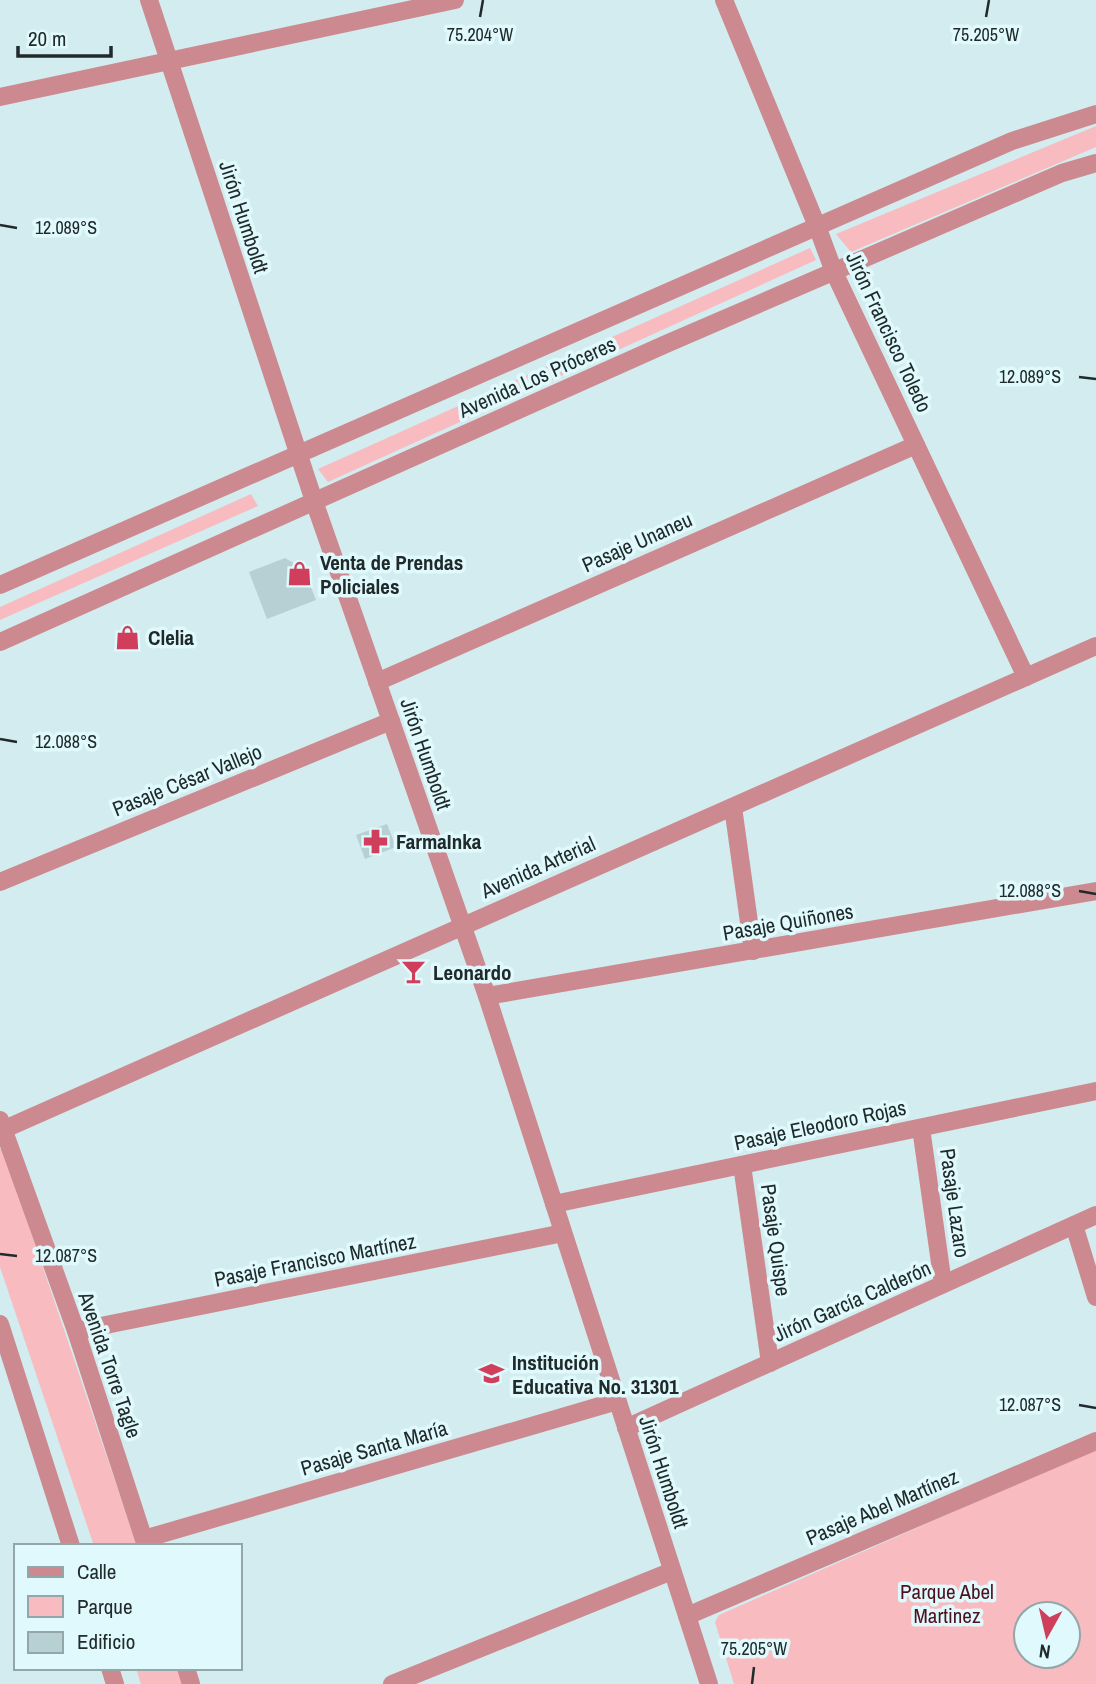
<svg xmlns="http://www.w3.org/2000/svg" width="1096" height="1684" font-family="'Archivo Narrow',sans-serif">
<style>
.green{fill:#f8bbc0;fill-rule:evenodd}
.building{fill:#b7d0d3}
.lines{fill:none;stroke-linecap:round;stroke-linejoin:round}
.minor{stroke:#cc8a90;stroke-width:18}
.tertiary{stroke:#cc8a90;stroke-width:18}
.ticks{fill:none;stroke:#202a2b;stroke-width:2.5}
.labels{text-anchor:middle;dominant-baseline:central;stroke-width:7;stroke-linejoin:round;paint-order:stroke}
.street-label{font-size:21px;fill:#202a2b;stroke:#e0f9fc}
.poi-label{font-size:21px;font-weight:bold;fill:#202a2b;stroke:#e0f9fc;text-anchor:start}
.park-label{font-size:21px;fill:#4e111e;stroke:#e0f9fc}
.ticks-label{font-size:18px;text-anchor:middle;fill:#202a2b;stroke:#e0f9fc;stroke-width:7;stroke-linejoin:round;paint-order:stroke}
</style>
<rect width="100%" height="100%" fill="#d3ecef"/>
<g class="green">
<path d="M1096,126V147L851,252L836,234Z"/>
<path d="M810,248L816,260L328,482L318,469Z"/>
<path d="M251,494L258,506L0,620V607Z"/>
<path d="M0,1149H3L137,1546H94L0,1267Z"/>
<path d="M1096,1449V1684H734L715,1622L719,1615ZM1026,1614H1068V1656H1026Z"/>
<path d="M136,1668H178L183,1684H141Z"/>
</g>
<g class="building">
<path d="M285,558L304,569L316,600L267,619L249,572Z"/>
<path d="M387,824L396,847L365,859L356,835Z"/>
</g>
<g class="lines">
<g class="minor">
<path d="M149,0L314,501L487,996L709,1684"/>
<path d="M0,97L455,0"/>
<path d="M817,226L834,272L1026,677"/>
<path d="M377,682L916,445"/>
<path d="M733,807L753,951"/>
<path d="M0,882L391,721"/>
<path d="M487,996L1096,891"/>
<path d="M921,1128L943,1284"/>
<path d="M0,1131L1096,646"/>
<path d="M742,1165L770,1363"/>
<path d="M554,1204L1096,1091"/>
<path d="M1074,1225L1096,1297"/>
<path d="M76,1331L563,1233"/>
<path d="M626,1428L1096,1215"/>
<path d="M144,1539L617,1401"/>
<path d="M687,1616L1096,1441"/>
<path d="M392,1684L672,1571"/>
</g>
<g class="tertiary">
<path d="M724,0L817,226"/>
<path d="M0,585L1012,141L1096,114"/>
<path d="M0,642L666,344L1062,173L1096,163"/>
<path d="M0,1120L76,1331L146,1546"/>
<path d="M0,1324L71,1546"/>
<path d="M110,1668L115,1684"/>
<path d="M186,1668L191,1684"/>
</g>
</g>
<path class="ticks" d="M480,17L483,0M986,17L989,0M0,225L17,228M1079,377L1096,379M0,739L17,742M1079,891L1096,894M0,1254L17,1256M1079,1405L1096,1408M752,1684L754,1667"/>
<defs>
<symbol id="shop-bare" viewBox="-9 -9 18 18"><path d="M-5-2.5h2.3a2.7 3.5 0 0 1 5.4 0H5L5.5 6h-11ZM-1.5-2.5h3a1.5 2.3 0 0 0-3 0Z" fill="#cf3f5c" stroke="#e0f9fc" stroke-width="2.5" paint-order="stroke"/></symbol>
<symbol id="pharmacy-bare" viewBox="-9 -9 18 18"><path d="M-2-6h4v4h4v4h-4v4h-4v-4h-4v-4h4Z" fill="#cf3f5c" stroke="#e0f9fc" stroke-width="2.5" paint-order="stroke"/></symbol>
<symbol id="bar-bare" viewBox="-9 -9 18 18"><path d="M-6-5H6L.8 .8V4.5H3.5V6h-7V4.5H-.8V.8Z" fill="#cf3f5c" stroke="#e0f9fc" stroke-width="2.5" paint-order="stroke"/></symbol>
<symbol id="school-bare" viewBox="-9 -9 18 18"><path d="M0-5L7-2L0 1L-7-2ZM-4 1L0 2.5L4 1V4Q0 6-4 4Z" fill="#cf3f5c" stroke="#e0f9fc" stroke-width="2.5" paint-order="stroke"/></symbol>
</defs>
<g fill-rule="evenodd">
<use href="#shop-bare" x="282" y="556" width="35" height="35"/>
<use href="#shop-bare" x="110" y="620" width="35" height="35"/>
<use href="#pharmacy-bare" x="358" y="824" width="35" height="35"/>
<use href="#bar-bare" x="396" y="954" width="35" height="35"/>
<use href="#school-bare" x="474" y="1356" width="35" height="35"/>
</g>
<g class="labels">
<g class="street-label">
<text transform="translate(244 217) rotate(72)">Jirón Humboldt</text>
<text transform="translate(889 332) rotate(65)">Jirón Francisco Toledo</text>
<text transform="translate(537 377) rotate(-24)">Avenida Los Próceres</text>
<text transform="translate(637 542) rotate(-24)">Pasaje Unaneu</text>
<text transform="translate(426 754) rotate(71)">Jirón Humboldt</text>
<text transform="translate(187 780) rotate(-22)">Pasaje César Vallejo</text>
<text transform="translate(538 867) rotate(-24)">Avenida Arterial</text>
<text transform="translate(788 922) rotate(-10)">Pasaje Quiñones</text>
<text transform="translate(820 1125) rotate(-12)">Pasaje Eleodoro Rojas</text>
<text transform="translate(955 1203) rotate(82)">Pasaje Lazaro</text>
<text transform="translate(776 1240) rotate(82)">Pasaje Quispe</text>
<text transform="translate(315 1260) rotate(-11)">Pasaje Francisco Martínez</text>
<text transform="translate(852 1301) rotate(-24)">Jirón García Calderón</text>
<text transform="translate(110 1365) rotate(71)">Avenida Torre Tagle</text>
<text transform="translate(374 1448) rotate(-16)">Pasaje Santa María</text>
<text transform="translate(664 1472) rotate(72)">Jirón Humboldt</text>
<text transform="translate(882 1507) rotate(-23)">Pasaje Abel Martínez</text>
</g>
<g class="poi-label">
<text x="320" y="562">Venta de Prendas<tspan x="320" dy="24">Policiales</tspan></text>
<text x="148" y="637">Clelia</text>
<text x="396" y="841">FarmaInka</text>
<text x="433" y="972">Leonardo</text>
<text x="512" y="1362">Institución<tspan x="512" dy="24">Educativa No. 31301</tspan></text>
</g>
<g class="park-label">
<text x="947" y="1591">Parque Abel<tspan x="947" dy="24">Martinez</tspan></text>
</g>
</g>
<g class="ticks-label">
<text x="480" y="41">75.204°W</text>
<text x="986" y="41">75.205°W</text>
<text x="66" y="234">12.089°S</text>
<text x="1030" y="383">12.089°S</text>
<text x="66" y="748">12.088°S</text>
<text x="1030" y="897">12.088°S</text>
<text x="66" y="1262">12.087°S</text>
<text x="1030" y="1411">12.087°S</text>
<text x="754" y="1655">75.205°W</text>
</g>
<rect x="14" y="1544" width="228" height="126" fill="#e0f9fc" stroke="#93a6a8" stroke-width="2"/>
<rect x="28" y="1567" width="35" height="10" fill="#cc8a90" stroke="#93a6a8" stroke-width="2"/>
<text x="77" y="1579" font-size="21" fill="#202a2b">Calle</text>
<rect x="28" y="1596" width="35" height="21" fill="#f8bbc0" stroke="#93a6a8" stroke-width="2"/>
<text x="77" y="1614" font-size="21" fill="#202a2b">Parque</text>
<rect x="28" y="1632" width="35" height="21" fill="#b7d0d3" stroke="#93a6a8" stroke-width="2"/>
<text x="77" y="1649" font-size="21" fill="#202a2b">Edificio</text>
<g transform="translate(1047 1635) rotate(188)"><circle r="33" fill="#e0f9fc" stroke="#93a6a8" stroke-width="2"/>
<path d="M0-5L12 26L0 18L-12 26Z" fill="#cf3f5c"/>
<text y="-10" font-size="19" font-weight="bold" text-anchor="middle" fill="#202a2b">N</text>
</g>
<path d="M18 46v10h93v-10" fill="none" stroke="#202a2b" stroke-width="3.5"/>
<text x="28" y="46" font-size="21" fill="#202a2b" stroke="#e0f9fc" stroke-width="5" paint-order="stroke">20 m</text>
</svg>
